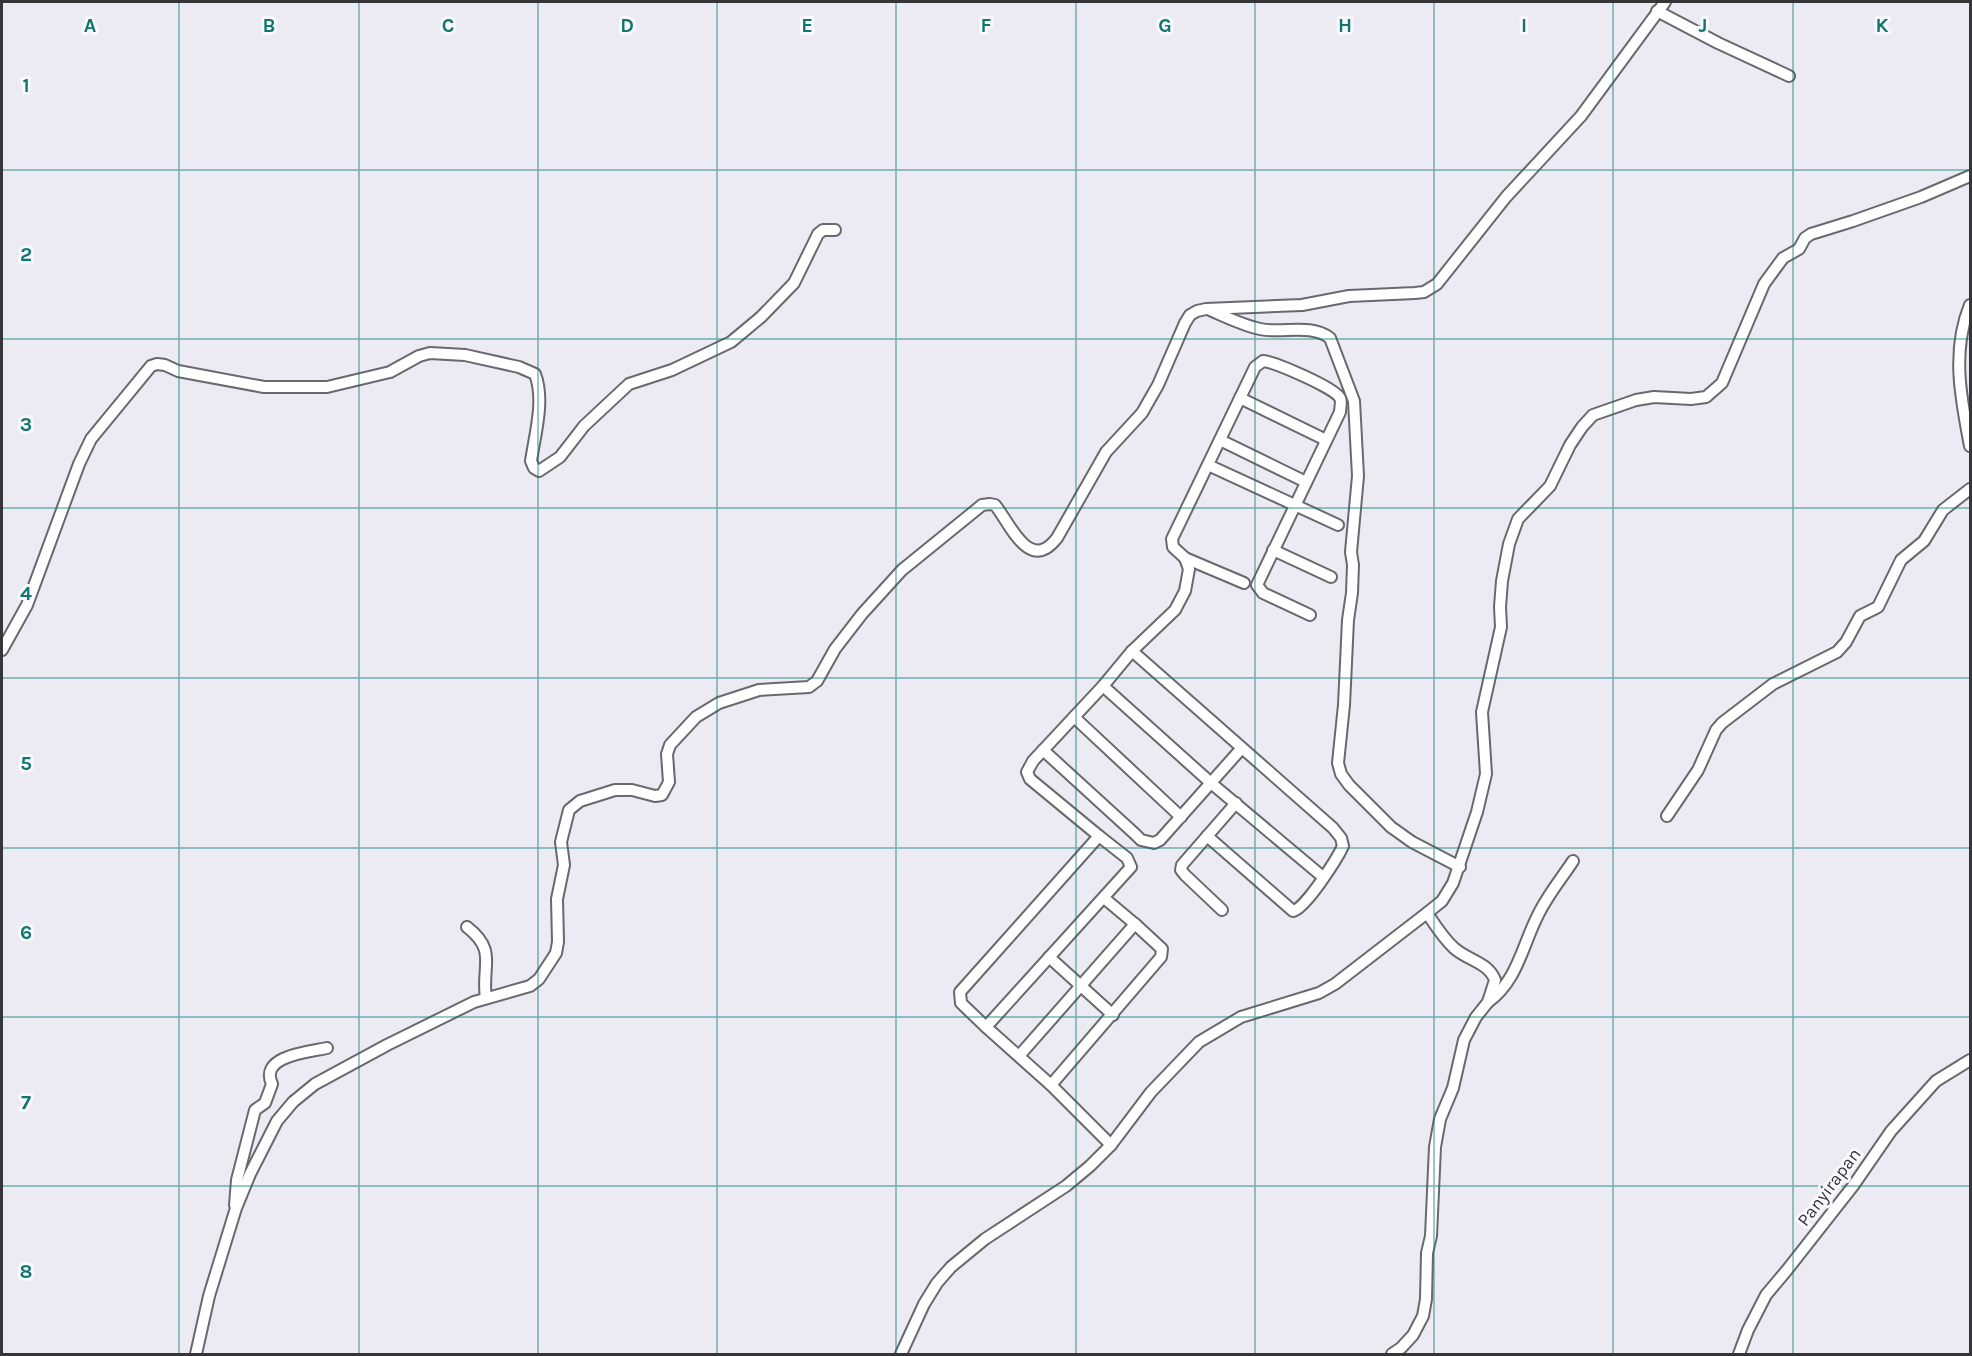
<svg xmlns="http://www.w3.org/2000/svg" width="1972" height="1356" font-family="Karla,sans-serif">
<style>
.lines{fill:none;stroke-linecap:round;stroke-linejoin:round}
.street-casing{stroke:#69686e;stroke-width:14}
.street{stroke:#fff;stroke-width:10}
.grid{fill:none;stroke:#0f766e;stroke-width:1.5;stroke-opacity:0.55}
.labels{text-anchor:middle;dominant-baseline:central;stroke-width:6;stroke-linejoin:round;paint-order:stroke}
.street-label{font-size:18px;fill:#363639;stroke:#f9f8ff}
.grid-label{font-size:20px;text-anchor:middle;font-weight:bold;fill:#0f766e;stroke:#f9f8ff;stroke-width:6;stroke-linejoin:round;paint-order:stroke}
</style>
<rect width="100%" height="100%" fill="#ecebf3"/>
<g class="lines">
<defs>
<g id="street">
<path d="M1657,11L1718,43L1789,76"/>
<path d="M1970,305C1951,351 1961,399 1970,446"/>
<path d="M1210,310C1226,317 1242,325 1260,329C1283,334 1310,323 1330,338L1354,401L1358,476L1351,552L1353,565L1352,593L1348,620L1344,705L1338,763L1341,774L1349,785L1391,827L1412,842L1460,867"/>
<path d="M1240,398L1326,440"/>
<path d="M1220,440L1306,482"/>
<path d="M1208,465L1338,525"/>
<path d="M1273,550L1331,577"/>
<path d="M1185,558L1244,583"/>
<path d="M2,650L27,605L79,464L91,439L151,366L157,364L165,365L178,371L264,387H327L390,372L419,356L430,353L465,355L519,367L535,374C545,400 535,434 531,461L534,468L539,471L560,457L584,426L629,384L672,370L731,342L761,317L794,283L818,234L823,230H835"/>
<path d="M1132,651L1333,828L1341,838L1343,846C1337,859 1305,909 1293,911L1207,836"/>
<path d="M1103,686L1211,783L1323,877"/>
<path d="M1074,717L1181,817"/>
<path d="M1043,750L1135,834L1141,840L1154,843L1160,840L1241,749"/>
<path d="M1667,816L1698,770L1716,730L1722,723L1773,684L1837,652L1846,642L1860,616L1878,607L1901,560L1924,541L1943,510L1970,489"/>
<path d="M1099,836L1127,858L1131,867L986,1027L1051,1085L1111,1145"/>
<path d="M1222,910L1185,875L1181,870L1182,865L1236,803"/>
<path d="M467,927C498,951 481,966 486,998"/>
<path d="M1049,957L1113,1015"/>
<path d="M1488,1002C1518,980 1522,946 1538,915C1547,896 1561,879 1573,861"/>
<path d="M986,1027L961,1003L960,992L1099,836L1030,779L1027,772L1033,761L1103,686L1132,651L1175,610L1185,591L1189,569L1185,558L1173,547L1172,539L1255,367L1263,361C1275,362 1335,388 1340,398C1342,402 1340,408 1340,412L1257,585L1263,593L1310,615"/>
<path d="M1019,1056L1135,924L1104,898"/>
<path d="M1051,1085L1161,957L1162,949L1135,924"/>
<path d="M235,1205L237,1180L255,1110L265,1103L272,1084C259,1056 308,1052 327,1048"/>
<path d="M196,1354L209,1296L236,1208L250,1174L277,1121L293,1102L315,1084L387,1045L474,1002L530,986L539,979L556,953L558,942L557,899L564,865L561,842L569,810L580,801L615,790H632L655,796L662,795L669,782L667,754L670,745L696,717L719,703L759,690L809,687L817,681L835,649L862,614L902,570L982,505L990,504L995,505C1010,523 1029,574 1057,538L1106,452L1142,413L1158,385L1185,323L1190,315L1197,311L1206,309L1302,305L1349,296L1415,293L1424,292L1437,284L1506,197L1581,116L1665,2"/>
<path d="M901,1354L924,1304L937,1283L951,1267L985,1239L1066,1186L1090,1166L1111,1145L1151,1092L1199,1042L1241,1017L1319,993L1335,984L1427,913L1442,901L1453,883L1477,812L1486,774L1482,712L1501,627L1500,607L1502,581L1509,544L1518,519L1550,486L1570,445L1582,427L1593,415L1636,400L1654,397L1691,399L1706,397L1722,383L1764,284L1783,258L1799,249L1805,238L1811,234L1853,221L1921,197L1970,176"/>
<path d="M1392,1354L1401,1348L1413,1335L1423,1316L1426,1299L1427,1253L1431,1236L1435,1147L1440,1119L1453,1088L1464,1040L1476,1017L1488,1002L1495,980C1488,962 1467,960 1454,948C1443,938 1435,925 1427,913"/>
<path d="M1739,1354L1748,1330L1766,1295L1787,1270L1853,1186L1891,1131L1936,1081L1970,1060"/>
</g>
</defs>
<use href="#street" class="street-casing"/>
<use href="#street" class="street"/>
</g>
<path class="grid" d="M179,2V1354M359,2V1354M538,2V1354M717,2V1354M896,2V1354M1076,2V1354M1255,2V1354M1434,2V1354M1613,2V1354M1793,2V1354M2,170H1970M2,339H1970M2,508H1970M2,678H1970M2,848H1970M2,1017H1970M2,1186H1970"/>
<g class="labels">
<g class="street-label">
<text transform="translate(1829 1187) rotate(-53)">Panyirapan</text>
</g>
</g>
<g class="grid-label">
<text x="90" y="32">A</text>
<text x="269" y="32">B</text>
<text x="448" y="32">C</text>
<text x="627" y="32">D</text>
<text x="807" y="32">E</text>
<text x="986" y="32">F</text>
<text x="1165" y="32">G</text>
<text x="1345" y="32">H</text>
<text x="1524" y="32">I</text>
<text x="1703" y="32">J</text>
<text x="1882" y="32">K</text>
<text x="26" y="92">1</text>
<text x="26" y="261">2</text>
<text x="26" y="431">3</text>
<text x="26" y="600">4</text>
<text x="26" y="770">5</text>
<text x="26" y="939">6</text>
<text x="26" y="1109">7</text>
<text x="26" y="1278">8</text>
</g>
<rect width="1972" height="1356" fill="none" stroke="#363639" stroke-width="6"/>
</svg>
